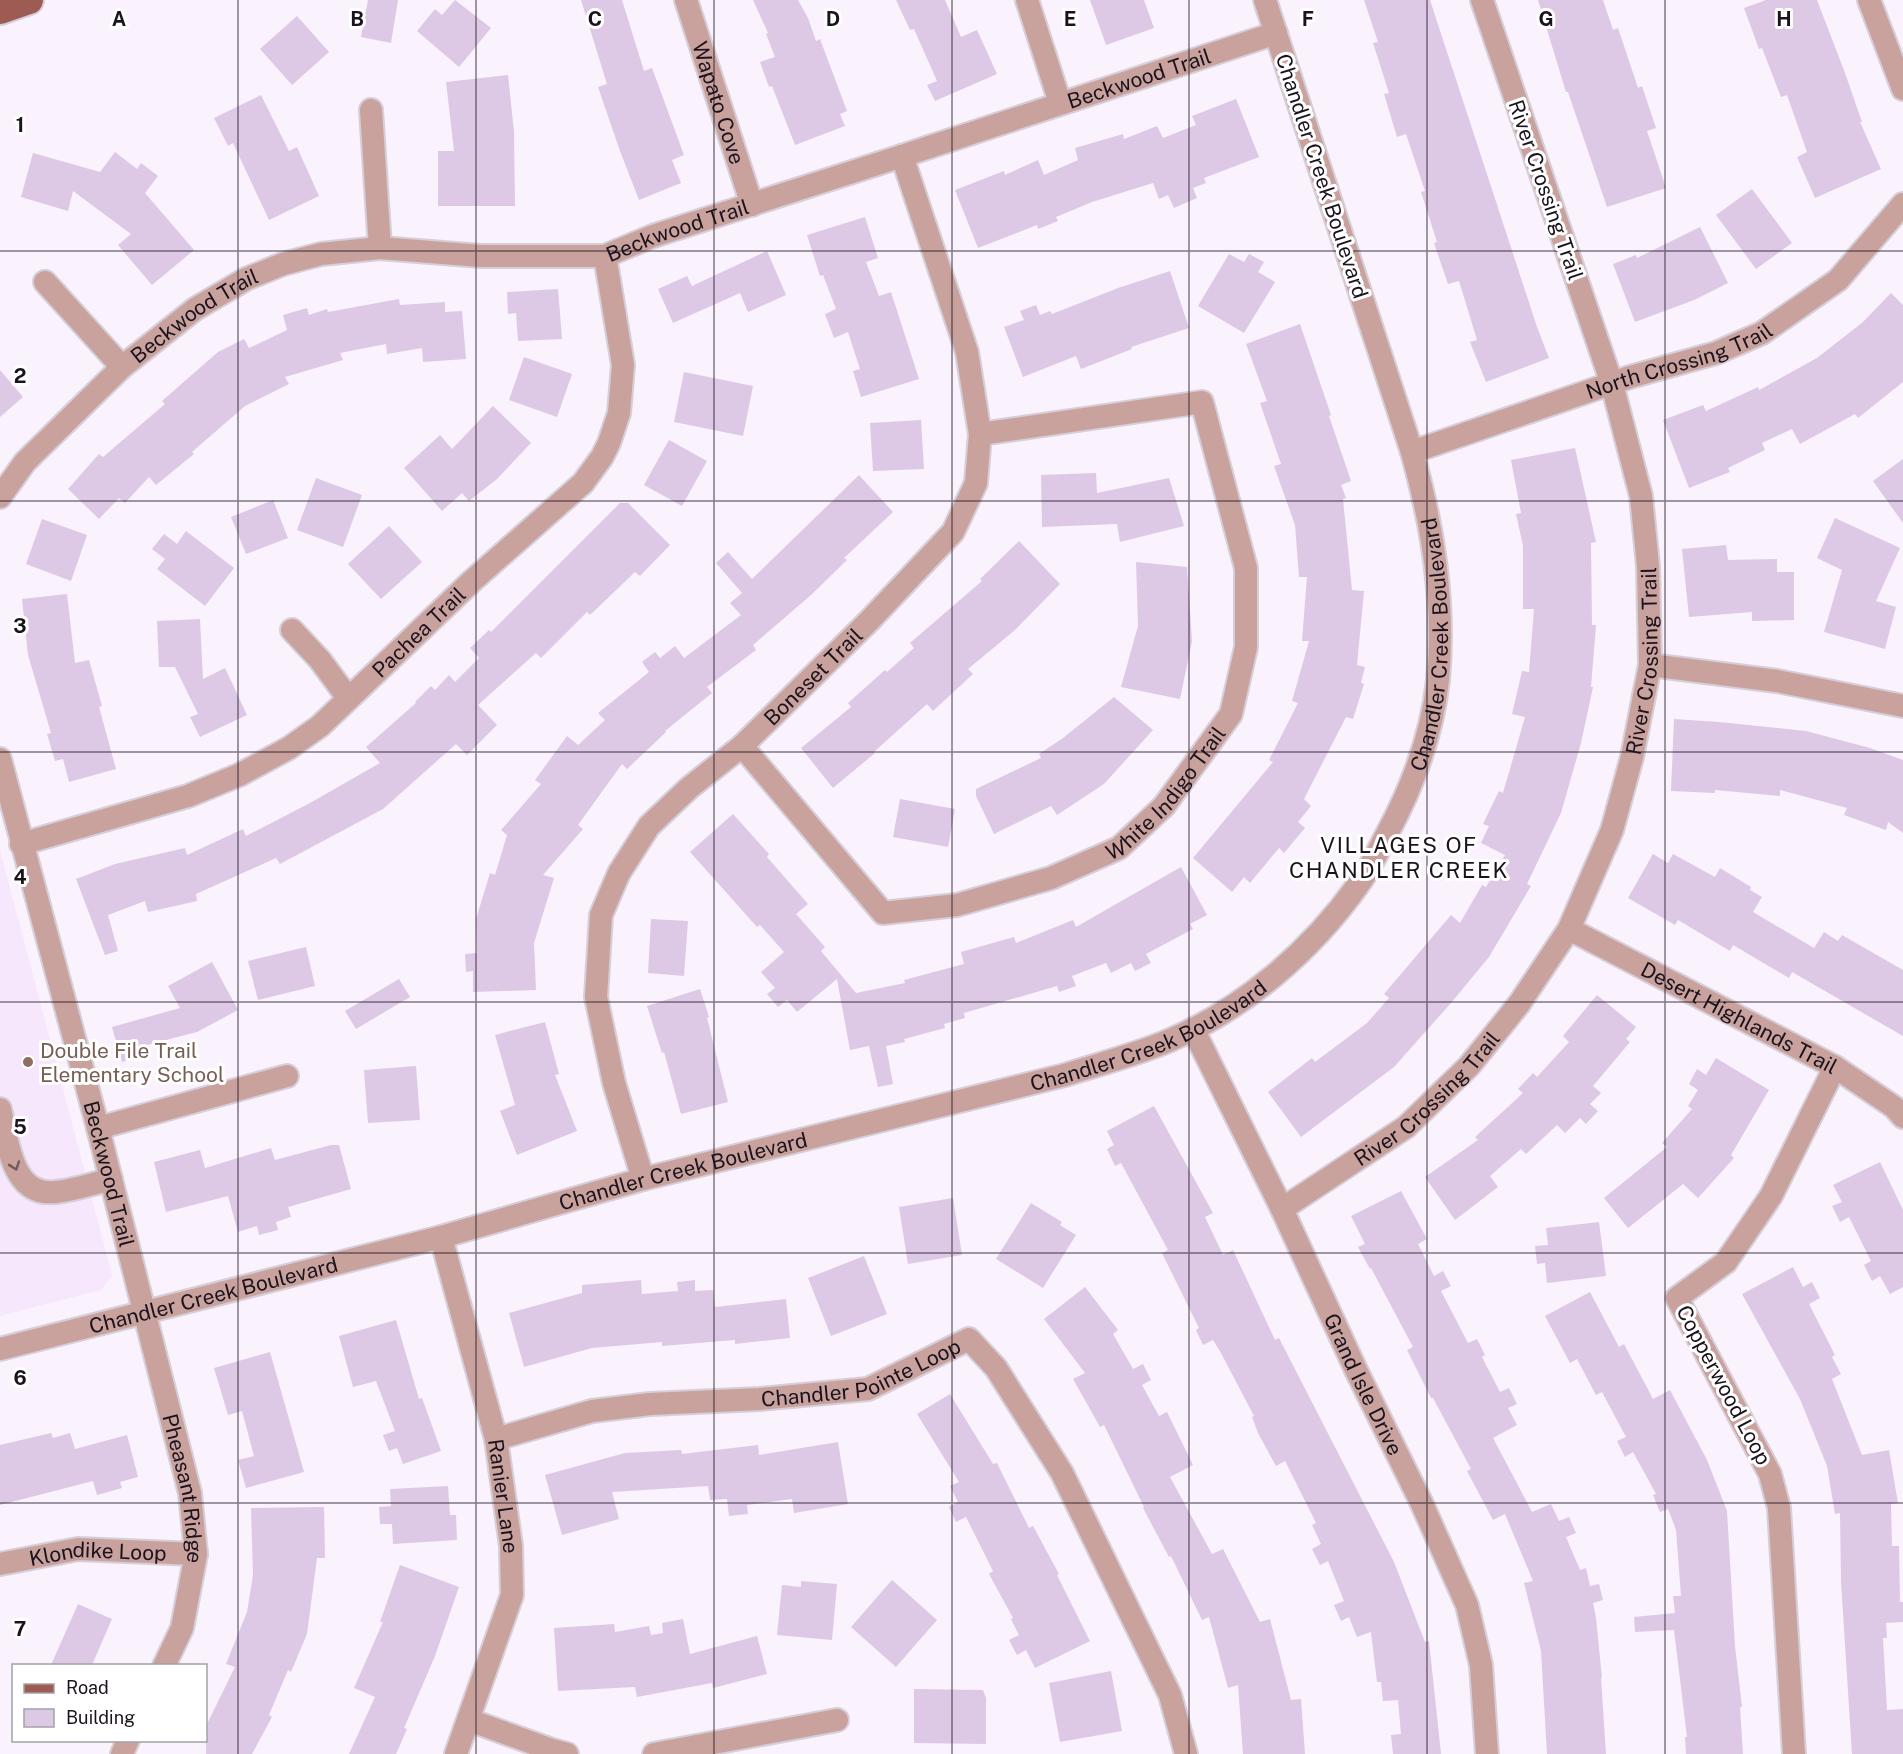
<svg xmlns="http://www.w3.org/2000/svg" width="1903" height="1754" font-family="'Public Sans',sans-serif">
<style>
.built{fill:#f6e7fc}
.building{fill:#ddc9e5}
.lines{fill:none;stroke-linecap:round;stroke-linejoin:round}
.minor-casing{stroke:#d6ced9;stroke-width:26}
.major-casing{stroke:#d6ced9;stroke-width:32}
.minor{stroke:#c9a29d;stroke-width:22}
.major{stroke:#9d5b54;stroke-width:28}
.oneway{stroke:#725a5d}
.grid{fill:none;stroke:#1a131d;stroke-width:1.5;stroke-opacity:0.55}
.education-dot{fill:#8d6e63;stroke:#fff;stroke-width:2}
.labels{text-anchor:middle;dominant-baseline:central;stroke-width:6;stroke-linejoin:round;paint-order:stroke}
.street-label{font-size:21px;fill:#1a131d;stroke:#fff}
.education-label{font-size:21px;fill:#785e54;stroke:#fff;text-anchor:start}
.neighbourhood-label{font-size:22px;letter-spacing:1.5px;fill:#1a131d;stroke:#fff}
.grid-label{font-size:20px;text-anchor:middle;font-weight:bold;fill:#1a131d;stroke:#fff;stroke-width:6;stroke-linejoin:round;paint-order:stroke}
</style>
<rect width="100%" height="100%" fill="#faf2fd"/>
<path class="built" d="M0,850L112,1275L101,1290L0,1316Z"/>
<g class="building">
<path d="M368,0H398L391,43L361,37Z"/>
<path d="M455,0L491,28L459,67L417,31L435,9L442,15Z"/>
<path d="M581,0H622L644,71L652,68L684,155L672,160L681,183L639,200L620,151L598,87L607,84Z"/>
<path d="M753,0H798L808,18L816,41L820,39L847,111L840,114L845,126L795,145L772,86L769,87L760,62L775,57L766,34L768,33Z"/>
<path d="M896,0H945L961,37L977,30L997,74L935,101L927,85L937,81L914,29L910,30Z"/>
<path d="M1090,0H1144L1154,28L1106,45Z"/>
<path d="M1364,0H1430L1537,327L1549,358L1486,382L1470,342L1477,340L1459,281L1448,284L1434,243L1437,242L1421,192L1425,191L1406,134L1397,137L1384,94L1389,93L1373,43L1378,42Z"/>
<path d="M1538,0H1603L1613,30L1618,28L1638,88L1642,86L1656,128L1647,131L1666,188L1607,207L1568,92H1566Z"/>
<path d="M1766,0H1817L1845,73L1862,122H1860L1881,169L1815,198L1797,157L1807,152L1787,95L1781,97L1762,48L1759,49L1744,8Z"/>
<path d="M297,16L329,52L292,85L260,49Z"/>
<path d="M508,75L514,132L515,206H438V151H454L446,82Z"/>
<path d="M261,95L289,151L297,147L319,196L269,220L233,143L228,146L214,118Z"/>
<path d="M1236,99L1259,157L1204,178L1206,183L1193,188L1197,198L1174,208L1168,195L1159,199L1153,183L1092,202L1056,217L1058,221L1038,229L1037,225L978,248L955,190L1004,171L1005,175L1038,160L1044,175L1078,160L1075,148L1123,134L1124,139L1157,126L1163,138L1196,125L1192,116Z"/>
<path d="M115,152L137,169L141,163L158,176L145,193L194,250L152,285L118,245L131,234L73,191L68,211L21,197L33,153L100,172Z"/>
<path d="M1752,189L1792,243L1756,269L1716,215Z"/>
<path d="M865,217L878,258L866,262L879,296L891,292L919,379L861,397L853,371L860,369L848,332L834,338L825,314L836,309L823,275L820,276L807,235Z"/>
<path d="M1700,227L1728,283L1694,300L1635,322L1613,264L1636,255L1637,258Z"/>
<path d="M767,251L786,295L748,312L740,293L673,323L658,289L687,276L692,286Z"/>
<path d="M1229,254L1244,262L1249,254L1264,262L1258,272L1275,282L1244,333L1198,306Z"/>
<path d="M1170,271L1189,328L1131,347L1132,349L1081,369L1076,356L1023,377L1004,327L1024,320L1020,311L1036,305L1040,315L1050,311L1052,314L1118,288Z"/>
<path d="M558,289L562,339L518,341L516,313L508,314L507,292Z"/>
<path d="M1891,293L1903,305V382L1858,418L1855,414L1800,444L1792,429L1762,443L1765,450L1728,468L1730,472L1689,488L1663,420L1703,405L1706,411L1758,387L1759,390L1817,358L1863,322Z"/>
<path d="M399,299L400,305L445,302V312L462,311L466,359L423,362L422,348L387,354L386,344L340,353L343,360L285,377L289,384L245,406L192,452L194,454L156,485L149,477L125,503L119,498L99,519L68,489L99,454L103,457L165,404L162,401L218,352L244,339L249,348L287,330L283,315L307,308L309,315L327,309L328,312Z"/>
<path d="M1300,324L1331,415L1329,416L1351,481L1341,485L1346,498L1343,499L1352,590L1364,591L1357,665L1365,667L1361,683L1364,684L1353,719L1346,717L1304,799L1311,806L1298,822L1305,828L1284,853L1279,848L1250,883L1244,877L1232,892L1193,858L1273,762L1269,760L1298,703L1292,701L1309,641H1302L1307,577H1299L1295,525L1274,466L1281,464L1260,403L1267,401L1246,344Z"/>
<path d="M524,357L572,374L557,417L509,400Z"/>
<path d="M0,370L23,397L0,417Z"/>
<path d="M684,372L753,386L743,436L674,422Z"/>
<path d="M493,406L531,443L497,479L469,501L462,493L442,511L404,468L440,435L452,449Z"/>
<path d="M921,420L924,469L873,471L870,423Z"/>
<path d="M669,440L707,461L682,506L644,485Z"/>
<path d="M1575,448L1596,542L1591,543L1592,625H1596L1591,687H1593L1581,743L1561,813L1527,884L1531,886L1489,957L1451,1003L1394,1067L1301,1137L1268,1092L1312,1058L1315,1062L1367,1023L1389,998L1384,994L1451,915L1460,923L1482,885L1486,887L1505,855L1481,843L1489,826L1483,824L1499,791L1503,793L1525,717L1512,714L1522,671L1529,672L1534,609H1523V546L1516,514L1521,513L1511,460Z"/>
<path d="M1903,459V523L1873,481Z"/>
<path d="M1096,473L1097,493L1169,478L1184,526L1120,542L1117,524L1042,527L1041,475Z"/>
<path d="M859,475L893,512L844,558L847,560L811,595L753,645L756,650L707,687L712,693L665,731L666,732L627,769L622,764L578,825L583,829L543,875L554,878L534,943L536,990L473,992V971L466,972L465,954L477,953L476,919L490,873L495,875L507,835L501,830L541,784L535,780L567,736L578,745L605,720L598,713L649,672L642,662L655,652L660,658L675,646L684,658L741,615L730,603L742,593L716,563L728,552L752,579Z"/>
<path d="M316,478L362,495L343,547L297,530Z"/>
<path d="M273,500L288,538L246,554L231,517Z"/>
<path d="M620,503H628L670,545L640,576L635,572L590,615L587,612L541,658L536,653L478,705L497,725L467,755L456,744L383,809L280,864L276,858L196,894L197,901L148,912L145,901L108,915L118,951L105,955L76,879L115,864L185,848L187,855L243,829L246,836L310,803L380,763L366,747L416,703L415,702L431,686L435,690L449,675L455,682L479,658L470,648L489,630L491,632Z"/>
<path d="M1835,518L1900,548L1876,601L1896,607L1885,649L1824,632L1842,570L1817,558Z"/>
<path d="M42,519L87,535L71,581L26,564Z"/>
<path d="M389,526L422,562L381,599L348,564Z"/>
<path d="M186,531L234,568L205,606L157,569L165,559L152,549L164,534L177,544Z"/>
<path d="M1019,541L1060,584L1015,630L968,669L973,674L933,711L927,704L874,752L875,753L833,788L801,748L851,707L848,703L885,670L887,672L914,648L910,643L982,581L980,579Z"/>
<path d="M1726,545L1728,560L1777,559V572H1794V620L1752,621V612L1689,617L1682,549Z"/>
<path d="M1136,562L1187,567L1192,641L1180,699L1121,687L1138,626Z"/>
<path d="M67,594L75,663L89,660L102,706L99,707L116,769L69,782L63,759L55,761L47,734L51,733L28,655L22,599Z"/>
<path d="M200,619L203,679L225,668L247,715L200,737L190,717L198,714L175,667H159L157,621Z"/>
<path d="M1114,697L1153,730L1104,784L1057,815L1051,806L994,834L976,796V789L1041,758L1039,754L1063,738Z"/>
<path d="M1674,719L1719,722L1806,731L1870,748L1903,760V833L1888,822L1886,830L1844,815L1847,808L1780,790V796L1715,790V793L1671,791Z"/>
<path d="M900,799L955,809L948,847L893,837Z"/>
<path d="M733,814L769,854L767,857L808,904L796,914L825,947L821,951L856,993L905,983L904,980L964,964L961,952L1014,937L1016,943L1073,920L1076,927L1181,867L1207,915L1190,924L1193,929L1146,954L1151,963L1135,971L1131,963L1111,973L1106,963L1072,976L1076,986L1059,992L1057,986L964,1013L965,1018L944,1024L945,1028L904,1039L905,1042L886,1046L893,1084L878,1087L869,1046L850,1050L837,979L797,1012L787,1000L778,1007L767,994L775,988L761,972L784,952L760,925L757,927L690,852Z"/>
<path d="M1653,854L1668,863L1673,854L1715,877L1720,868L1751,887L1750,890L1762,897L1753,912L1814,948L1824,932L1838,941L1842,935L1903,970V1036L1792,972L1789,978L1733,945L1730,951L1678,920L1675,925L1628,898Z"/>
<path d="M651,919L688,921L684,976L648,973Z"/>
<path d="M306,947L315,986L258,1000L248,961Z"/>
<path d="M212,962L238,1010L197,1032L147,1045L150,1054L122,1062L112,1027L180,1008L168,986Z"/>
<path d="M399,979L410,997L356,1029L345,1011Z"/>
<path d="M700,989L709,1017L707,1018L728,1102L681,1114L664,1052L662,1053L647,1006Z"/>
<path d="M1597,995L1636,1027L1626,1039L1630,1042L1593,1086L1601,1093L1590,1104L1598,1111L1586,1124L1580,1118L1565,1133L1557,1125L1526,1154L1521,1149L1490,1176L1498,1187L1455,1220L1425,1177L1478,1140L1475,1137L1523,1093L1518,1089L1533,1073L1537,1077L1569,1042L1563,1036Z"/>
<path d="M545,1022L559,1074L555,1075L577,1131L517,1155L500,1111L515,1105L495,1035Z"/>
<path d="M1716,1058L1769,1090L1731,1155L1734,1158L1698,1198L1683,1184L1628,1228L1604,1198L1667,1147L1662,1143L1692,1109L1688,1106L1698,1090L1689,1084L1697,1069L1706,1075Z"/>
<path d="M416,1066L420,1120L368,1123L364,1070Z"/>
<path d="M1154,1106L1213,1213L1205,1217L1223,1255L1233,1250L1275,1340L1279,1338L1394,1562L1425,1642L1429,1641L1441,1754H1393L1391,1735L1401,1734L1398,1700L1383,1701L1381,1682H1377L1371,1632L1357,1637L1349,1617L1341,1621L1334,1605L1344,1601L1328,1561L1320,1565L1312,1549L1321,1544L1312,1525L1316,1523L1285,1461L1276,1466L1258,1433L1252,1417L1254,1416L1221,1353L1213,1340L1203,1345L1196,1330L1199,1328L1162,1253L1168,1250L1121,1163L1115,1166L1107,1149L1114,1145L1107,1131Z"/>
<path d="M331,1145H339L351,1189L288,1207L291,1217L276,1222L278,1230L259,1235L257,1226L238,1232L228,1196L166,1212L154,1162L200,1150L205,1168L271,1148L275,1160Z"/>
<path d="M1880,1162L1903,1210V1287L1890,1294L1880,1276L1872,1281L1864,1265L1871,1261L1849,1217L1840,1222L1832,1206L1842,1202L1833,1185Z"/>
<path d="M1401,1191L1427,1239L1418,1244L1434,1276L1443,1271L1451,1286L1441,1291L1468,1343L1477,1339L1485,1355L1482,1357L1500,1392L1509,1388L1517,1404L1508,1408L1517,1425L1493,1438L1532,1512L1551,1504L1559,1521L1569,1517L1576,1533L1566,1537L1580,1570L1586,1568L1590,1586L1599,1584L1603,1600L1593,1603L1596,1618L1602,1678H1601L1606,1754H1547L1541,1651L1524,1583L1533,1581L1505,1514L1493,1520L1467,1471L1471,1469L1433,1398H1431L1407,1350L1413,1347L1371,1268L1370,1269L1358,1247L1365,1244L1351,1216Z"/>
<path d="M953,1198L962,1255L908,1264L899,1207Z"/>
<path d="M1031,1203L1062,1222L1060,1225L1076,1235L1043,1288L996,1259Z"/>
<path d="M1599,1222L1606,1276L1547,1283L1545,1263L1537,1264L1535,1246L1548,1245L1546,1228Z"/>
<path d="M864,1256L887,1314L831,1336L808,1278Z"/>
<path d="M1793,1267L1803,1287L1812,1282L1820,1298L1809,1304L1835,1355L1832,1357L1841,1374L1832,1379L1862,1455L1889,1450L1898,1503L1891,1504L1892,1546H1899L1900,1602H1903V1622L1886,1623L1887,1638H1883L1887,1710L1903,1709V1754H1852L1841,1582L1840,1513L1835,1514L1827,1466L1800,1399L1742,1294Z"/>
<path d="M641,1280L642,1294L678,1291L677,1282L695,1280V1291L713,1290L715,1307L786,1299L790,1338L735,1344V1340L662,1346V1342L592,1348L524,1367L509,1313L582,1293V1285Z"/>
<path d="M1085,1287L1118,1330L1113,1334L1133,1369L1143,1364L1151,1380L1142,1385L1159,1416L1167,1412L1193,1465L1170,1477L1212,1554L1223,1549L1260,1622L1270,1619L1291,1700L1301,1699L1305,1754H1243L1238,1685L1228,1688L1209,1617L1202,1620L1171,1556L1169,1557L1143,1508L1144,1507L1104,1425L1100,1427L1073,1379L1085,1373L1044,1319Z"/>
<path d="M1590,1292L1619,1347L1624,1344L1653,1399L1670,1390L1707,1460L1727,1511L1735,1646L1742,1707H1740L1743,1754H1686L1685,1737H1687L1674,1630L1635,1632L1634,1617L1675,1613L1673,1596H1681L1676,1530L1668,1509L1660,1512L1653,1495L1656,1494L1633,1452L1625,1457L1617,1441L1626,1437L1602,1392L1596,1395L1577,1359L1570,1363L1545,1316Z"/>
<path d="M396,1320L419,1399L422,1398L441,1451L403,1464L397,1448L389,1451L383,1435L395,1431L376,1381L353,1387L339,1336Z"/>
<path d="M270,1352L304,1472L246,1488L238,1460L254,1456L242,1411L228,1415L214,1368Z"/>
<path d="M950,1394L993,1464L997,1463L1029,1528L1033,1526L1059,1574L1057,1575L1090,1641L1035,1668L1026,1650L1017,1655L1009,1640L1019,1635L1011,1619L1013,1618L989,1574L993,1571L966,1517L956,1522L949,1507L958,1502L950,1486L959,1482L917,1414Z"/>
<path d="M51,1433L53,1438L70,1433L75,1449L127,1435L138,1477L120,1482L122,1488L97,1495L93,1481L0,1505V1445Z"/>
<path d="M838,1442L848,1504L794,1513L792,1499L747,1505L748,1514L729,1516L727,1499L710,1500L708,1486L612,1492L619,1519L562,1535L545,1475L625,1453L681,1450L682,1454L758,1445L759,1455Z"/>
<path d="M448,1486L450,1515H456L457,1540L393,1544L392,1524H380L379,1507L391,1506L390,1489Z"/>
<path d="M324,1507L325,1558H317L307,1634L291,1672L288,1670L269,1715L272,1717L252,1754H206V1726L235,1667L226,1664L247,1612L253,1575L251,1508Z"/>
<path d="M400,1565L459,1587L435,1656L404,1728L407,1729L396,1754H349L375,1697L354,1688L383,1622H380Z"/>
<path d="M892,1580L937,1620L896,1667L851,1627Z"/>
<path d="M801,1581L837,1584L832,1640L777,1635L782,1585L801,1587Z"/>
<path d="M78,1604L112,1619L92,1665H51Z"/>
<path d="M683,1619L690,1654L757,1636L767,1674L713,1688L712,1683L637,1697L635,1687L558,1691L554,1628L614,1624L615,1632L649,1626L651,1635L663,1633L662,1623Z"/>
<path d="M1111,1671L1122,1731L1060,1742L1049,1683Z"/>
<path d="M914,1689L983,1690L986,1698V1744L914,1743Z"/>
</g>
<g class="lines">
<defs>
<g id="minor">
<path id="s1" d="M686,0L752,205"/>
<path d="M1027,0L1060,103"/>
<path d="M1869,0L1903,89"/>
<path d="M371,110L380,248"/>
<path d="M45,282L122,367"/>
<path id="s2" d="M1412,452L1630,377L1716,353L1762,333L1838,280L1903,204"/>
<path id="s3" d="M0,497L25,462L122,367L195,309L246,279L283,264L321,254L380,248L481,256H605L653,236L902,156L1276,33"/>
<path d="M292,630L320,660L348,698"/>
<path d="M1650,665L1777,681L1903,706"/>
<path id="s4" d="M742,746L883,913L957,905L1051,878L1119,848L1164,806L1231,714L1246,647V568L1202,402L980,434"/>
<path id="s5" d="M0,759L98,1128L190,1493L196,1554L182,1628L164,1666"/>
<path id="s6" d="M21,844L188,796L239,775L289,748L320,726L472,581L583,483L602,457L609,443L619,413L623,365L605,256"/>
<path id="s7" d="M1569,929L1835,1067L1894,1107L1903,1117"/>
<path id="s8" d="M1193,1029L1282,1209L1356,1370L1422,1504L1467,1605L1481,1665L1487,1754"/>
<path d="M0,1109C8,1141 11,1197 56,1192C74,1190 93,1184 111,1179"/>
<path d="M98,1128L287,1076"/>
<path id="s9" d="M643,1179L614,1083L596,997L601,915L619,873L649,826L689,788L742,746L869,621L953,532L976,483L980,434L967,352L902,156"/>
<path id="s10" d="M1282,1209L1406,1127L1469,1066L1519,1004L1569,929L1612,830L1632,757L1650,665L1648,566L1641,496L1612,384L1482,0"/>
<path id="s11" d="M441,1237L496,1439L511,1546L512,1595L456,1754"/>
<path id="s12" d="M0,1349L441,1237L643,1179L1065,1075C1099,1064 1135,1055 1168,1041C1244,1009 1311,951 1358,885C1370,869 1378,851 1387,834C1413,786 1432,734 1438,680C1445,602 1433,527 1412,452L1265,0"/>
<path id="s13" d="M496,1439L592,1411L650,1404L760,1399L868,1389L969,1339L996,1368L1062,1473L1170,1695L1186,1754"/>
<path id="s14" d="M0,1564L78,1549L196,1554"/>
<path d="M469,1720L552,1750L567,1754"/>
<path d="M122,1754L128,1740"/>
<path d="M654,1754L837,1720"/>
<path d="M1794,1754L1779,1508L1770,1474L1677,1298L1726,1262L1771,1196L1835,1067"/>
</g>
<path id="major" d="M0,10L29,0"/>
</defs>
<use href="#minor" class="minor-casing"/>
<use href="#major" class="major-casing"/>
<use href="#minor" class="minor"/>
<use href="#major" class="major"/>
</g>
<defs><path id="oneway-chevron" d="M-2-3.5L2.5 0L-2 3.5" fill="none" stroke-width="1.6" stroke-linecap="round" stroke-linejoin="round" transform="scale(1.5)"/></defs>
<use class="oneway" href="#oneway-chevron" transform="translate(15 1166) rotate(71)"/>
<path class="grid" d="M238,0V1754M476,0V1754M714,0V1754M952,0V1754M1189,0V1754M1427,0V1754M1665,0V1754M0,251H1903M0,501H1903M0,752H1903M0,1002H1903M0,1253H1903M0,1503H1903"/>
<circle class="education-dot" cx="28" cy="1062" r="6"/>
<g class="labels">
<g class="street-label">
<text stroke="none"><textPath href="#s3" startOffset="1258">Beckwood Trail</textPath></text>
<text stroke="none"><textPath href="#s1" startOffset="108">Wapato Cove</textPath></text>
<text transform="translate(1322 176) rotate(72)">Chandler Creek Boulevard</text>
<text transform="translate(1546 190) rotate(71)">River Crossing Trail</text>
<text stroke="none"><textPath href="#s3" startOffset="772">Beckwood Trail</textPath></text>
<text stroke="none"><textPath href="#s3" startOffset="268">Beckwood Trail</textPath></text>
<text stroke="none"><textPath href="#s2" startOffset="282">North Crossing Trail</textPath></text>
<text stroke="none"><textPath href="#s6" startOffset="460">Pachea Trail</textPath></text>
<text stroke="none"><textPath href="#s12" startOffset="1714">Chandler Creek Boulevard</textPath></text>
<text stroke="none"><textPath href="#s10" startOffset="687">River Crossing Trail</textPath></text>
<text stroke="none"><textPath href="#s9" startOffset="594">Boneset Trail</textPath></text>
<text stroke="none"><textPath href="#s4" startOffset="537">White Indigo Trail</textPath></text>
<text stroke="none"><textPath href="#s7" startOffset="192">Desert Highlands Trail</textPath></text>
<text stroke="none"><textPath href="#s12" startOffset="1192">Chandler Creek Boulevard</textPath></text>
<text stroke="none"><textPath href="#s10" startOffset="183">River Crossing Trail</textPath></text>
<text stroke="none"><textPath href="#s12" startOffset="706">Chandler Creek Boulevard</textPath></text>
<text stroke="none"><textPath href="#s5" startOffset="429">Beckwood Trail</textPath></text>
<text stroke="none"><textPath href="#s12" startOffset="220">Chandler Creek Boulevard</textPath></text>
<text stroke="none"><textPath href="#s13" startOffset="374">Chandler Pointe Loop</textPath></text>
<text stroke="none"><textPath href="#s8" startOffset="394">Grand Isle Drive</textPath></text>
<text transform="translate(1724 1385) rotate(62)">Copperwood Loop</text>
<text stroke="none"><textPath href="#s5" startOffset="753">Pheasant Ridge</textPath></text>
<text stroke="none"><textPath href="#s11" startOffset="267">Ranier Lane</textPath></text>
<text stroke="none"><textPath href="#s14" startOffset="99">Klondike Loop</textPath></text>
</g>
<g class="education-label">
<text x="40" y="1050">Double File Trail<tspan x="40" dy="24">Elementary School</tspan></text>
</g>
<g class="neighbourhood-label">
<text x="1399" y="845">VILLAGES OF<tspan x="1399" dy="25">CHANDLER CREEK</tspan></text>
</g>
</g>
<g class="grid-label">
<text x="119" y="26">A</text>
<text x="357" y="26">B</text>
<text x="595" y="26">C</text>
<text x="833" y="26">D</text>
<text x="1070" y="26">E</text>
<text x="1308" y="26">F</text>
<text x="1546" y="26">G</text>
<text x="1784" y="26">H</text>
<text x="20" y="132">1</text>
<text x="20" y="383">2</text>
<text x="20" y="633">3</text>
<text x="20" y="884">4</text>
<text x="20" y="1134">5</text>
<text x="20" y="1385">6</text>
<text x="20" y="1636">7</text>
</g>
<rect x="12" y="1664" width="195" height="78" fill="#ffffff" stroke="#a3a1a5" stroke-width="1.5"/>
<rect x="24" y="1684" width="30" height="9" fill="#9d5b54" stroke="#a3a1a5" stroke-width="1.5"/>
<text x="66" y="1694" font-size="18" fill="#1a131d">Road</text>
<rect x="24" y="1709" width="30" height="18" fill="#ddc9e5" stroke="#a3a1a5" stroke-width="1.5"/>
<text x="66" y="1724" font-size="18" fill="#1a131d">Building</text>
</svg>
